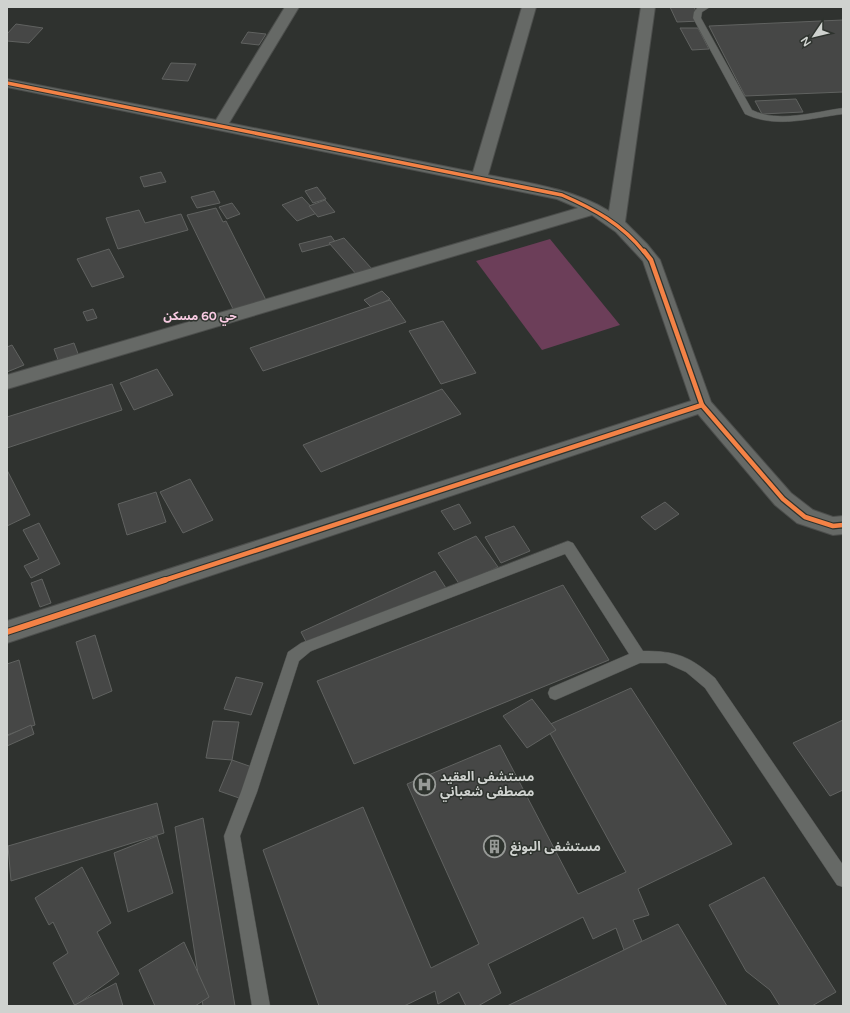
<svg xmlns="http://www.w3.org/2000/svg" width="850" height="1013" font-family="'Varela Round','Noto Sans Arabic',sans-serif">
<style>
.green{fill:#6c3e59}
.building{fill:#464746;stroke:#606260}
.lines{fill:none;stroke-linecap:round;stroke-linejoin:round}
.service-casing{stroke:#4c4e4c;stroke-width:1}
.minor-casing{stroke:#4c4e4c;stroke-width:2}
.service{fill:#666966;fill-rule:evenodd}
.minor{fill:#666966;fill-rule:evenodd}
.cycleway-far2-casing{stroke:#2e332e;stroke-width:5.5}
.cycleway-far1-casing{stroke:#2e332e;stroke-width:7}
.cycleway-casing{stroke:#2e332e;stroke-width:8}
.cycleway-far2{stroke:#f48246;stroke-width:3.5}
.cycleway-far1{stroke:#f48246;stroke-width:4.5}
.cycleway{stroke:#f48246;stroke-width:6}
.labels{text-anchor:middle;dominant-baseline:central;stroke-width:3;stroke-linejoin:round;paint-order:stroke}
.neighbourhood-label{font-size:12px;font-weight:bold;fill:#f9cbe3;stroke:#2e332e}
.near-poi-label{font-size:13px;font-weight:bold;fill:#cfd2cf;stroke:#2e332e;text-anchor:start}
</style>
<rect width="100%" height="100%" fill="#2f322f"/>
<path class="green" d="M550,239L620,325L542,350L476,261Z"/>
<g class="building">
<path d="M670,7H694L701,21L677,22Z"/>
<path d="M843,20V92L745,96L709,26Z"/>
<path d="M16,24L43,28L29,43L7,41V34Z"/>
<path d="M680,28H698L709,49L692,50Z"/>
<path d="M248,32L266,34L259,45L241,43Z"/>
<path d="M171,63L196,64L188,81L162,79Z"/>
<path d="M796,99L803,112L762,114L755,101Z"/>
<path d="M161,172L166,182L144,187L140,177Z"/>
<path d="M317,187L326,199L313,203L305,191Z"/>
<path d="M214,191L220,203L197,208L191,197Z"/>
<path d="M302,197L317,213L297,221L282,205Z"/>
<path d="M325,200L335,212L318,217L309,206Z"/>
<path d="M232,203L240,214L227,219L219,207Z"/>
<path d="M216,208L223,222L226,221L269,306L236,315L187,215Z"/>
<path d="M139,210L145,223L181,214L188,230L118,249L106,218Z"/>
<path d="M331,236L336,243L302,252L299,244Z"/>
<path d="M344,238L372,269L357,275L329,243Z"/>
<path d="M109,249L124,277L92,287L77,259Z"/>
<path d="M382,291L390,299L372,308L364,300Z"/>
<path d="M390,300L406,322L263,371L250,348Z"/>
<path d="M93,309L97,318L87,321L83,312Z"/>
<path d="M443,321L476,373L441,384L409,331Z"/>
<path d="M74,343L80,359L60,365L54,349Z"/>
<path d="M12,345L24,365L7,372V347Z"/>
<path d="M157,369L173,395L134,410L120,383Z"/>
<path d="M112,384L122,410L7,448V417Z"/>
<path d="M442,389L461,414L321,472L303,445Z"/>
<path d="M7,470L30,515L7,526Z"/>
<path d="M190,479L213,520L183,533L160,492Z"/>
<path d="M156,492L166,522L127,535L118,504Z"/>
<path d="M665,502L679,514L655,530L641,517Z"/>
<path d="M459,504L471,523L454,530L441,511Z"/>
<path d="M39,523L60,564L31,578L24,566L39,559L23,530Z"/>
<path d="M514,526L530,551L501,563L485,537Z"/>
<path d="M476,536L498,567L460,585L438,553Z"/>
<path d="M435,571L446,588L311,651L301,632Z"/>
<path d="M42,579L51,603L40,607L31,583Z"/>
<path d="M563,585L609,660L354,764L317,681Z"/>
<path d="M95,635L112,691L93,699L76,642Z"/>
<path d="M19,660L35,725L7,735V664Z"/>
<path d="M236,677L263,683L251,715L224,709Z"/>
<path d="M631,688L732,844L638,889L649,915L633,920L642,941L624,950L616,928L593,939L583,917L488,964L501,993L478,1006H466L459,992L438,1004L435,991L404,1006H319L263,850L363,807L431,968L479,944L407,784L500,745L578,894L626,872L546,726Z"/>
<path d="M532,699L556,730L527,748L503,716Z"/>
<path d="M843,720V790L830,796L793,743Z"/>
<path d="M213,721L239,722L232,760L206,758Z"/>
<path d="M31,725L34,734L7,746V736Z"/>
<path d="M232,760L252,767L239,798L219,791Z"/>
<path d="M157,803L164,833L11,881L8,846Z"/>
<path d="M203,818L235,1006H203L175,827Z"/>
<path d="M157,836L173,893L128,912L114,853Z"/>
<path d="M82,867L111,923L97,932L119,974L75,1006L53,963L68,953L53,922L49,925L35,898Z"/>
<path d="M764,877L836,992L812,1006H780L770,990L746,971L709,905Z"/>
<path d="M678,924L727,1006H507L624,950Z"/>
<path d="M184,942L209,997L195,1006H155L139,970Z"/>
<path d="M116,983L123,1006H73Z"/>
</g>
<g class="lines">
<defs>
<g id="service">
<path d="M698,7H710L702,12L701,18L752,110C779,123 814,112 843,108V114C811,118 776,129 745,114L693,18L694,12Z"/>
<path d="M568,541L573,543L643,651C677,651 689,656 715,678L843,865V887L837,885L705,688L686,672L666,663H640L560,698L555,700L550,698L548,693L550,688L629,654L565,554L311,651L299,661L257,792L240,836L270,1006H252L224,836L241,792L288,652L301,643Z"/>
</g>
<path id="minor" d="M285,7H299L229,123L473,172L522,7H536L488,175C530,183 573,189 609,211L641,7H655L625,222L647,244L660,260L711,402L791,493L813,510L833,517L843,516V534L833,535L797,523L775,505L698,414L7,643V621L691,401L643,261L616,232L592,215L7,389V375L578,208L557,199L7,87V79L216,120Z"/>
</defs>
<use href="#service" class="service-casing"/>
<use href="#minor" class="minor-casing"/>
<use href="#service" class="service"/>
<use href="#minor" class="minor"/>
<defs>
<path id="cycleway-far2" d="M7,83L562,195C594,209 622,224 644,252"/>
<g id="cycleway-far1">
<path d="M644,251L651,260L702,405L783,499L805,517L833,526L843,525"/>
<path d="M162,581L702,405"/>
</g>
<path id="cycleway" d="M7,632L165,580"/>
</defs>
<use href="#cycleway-far2" class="cycleway-far2-casing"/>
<use href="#cycleway-far1" class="cycleway-far1-casing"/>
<use href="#cycleway" class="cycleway-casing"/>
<use href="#cycleway-far2" class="cycleway-far2"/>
<use href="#cycleway-far1" class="cycleway-far1"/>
<use href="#cycleway" class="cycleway"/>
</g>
<defs>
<symbol id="hospital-ring" viewBox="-11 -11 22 22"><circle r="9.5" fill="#2e332e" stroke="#979a97" stroke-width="1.5"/><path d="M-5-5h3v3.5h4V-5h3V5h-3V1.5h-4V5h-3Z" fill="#979a97"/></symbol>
<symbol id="building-ring" viewBox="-11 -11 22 22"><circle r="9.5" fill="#2e332e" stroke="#979a97" stroke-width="1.5"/><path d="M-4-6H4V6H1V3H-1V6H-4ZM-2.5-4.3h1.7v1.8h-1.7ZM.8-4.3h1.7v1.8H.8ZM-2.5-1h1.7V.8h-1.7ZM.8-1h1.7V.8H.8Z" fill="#979a97"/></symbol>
</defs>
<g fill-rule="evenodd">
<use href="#hospital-ring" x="412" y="772" width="25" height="25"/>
<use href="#building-ring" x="482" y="834" width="25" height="25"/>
</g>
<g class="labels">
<g class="neighbourhood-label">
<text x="200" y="316">حي 60 مسكن</text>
</g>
<g class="near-poi-label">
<text x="440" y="777">مستشفى العقيد<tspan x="440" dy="15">مصطفى شعباني</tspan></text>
<text x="510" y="847">مستشفى البونغ</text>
</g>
</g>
<rect width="850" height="1013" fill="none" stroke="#cfd2cf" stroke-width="16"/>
<g transform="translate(814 36) rotate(235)" stroke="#2e332e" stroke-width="3" paint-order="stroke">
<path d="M0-3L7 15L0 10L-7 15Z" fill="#cfd2cf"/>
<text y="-6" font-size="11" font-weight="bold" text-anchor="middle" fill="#cfd2cf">N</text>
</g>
</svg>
